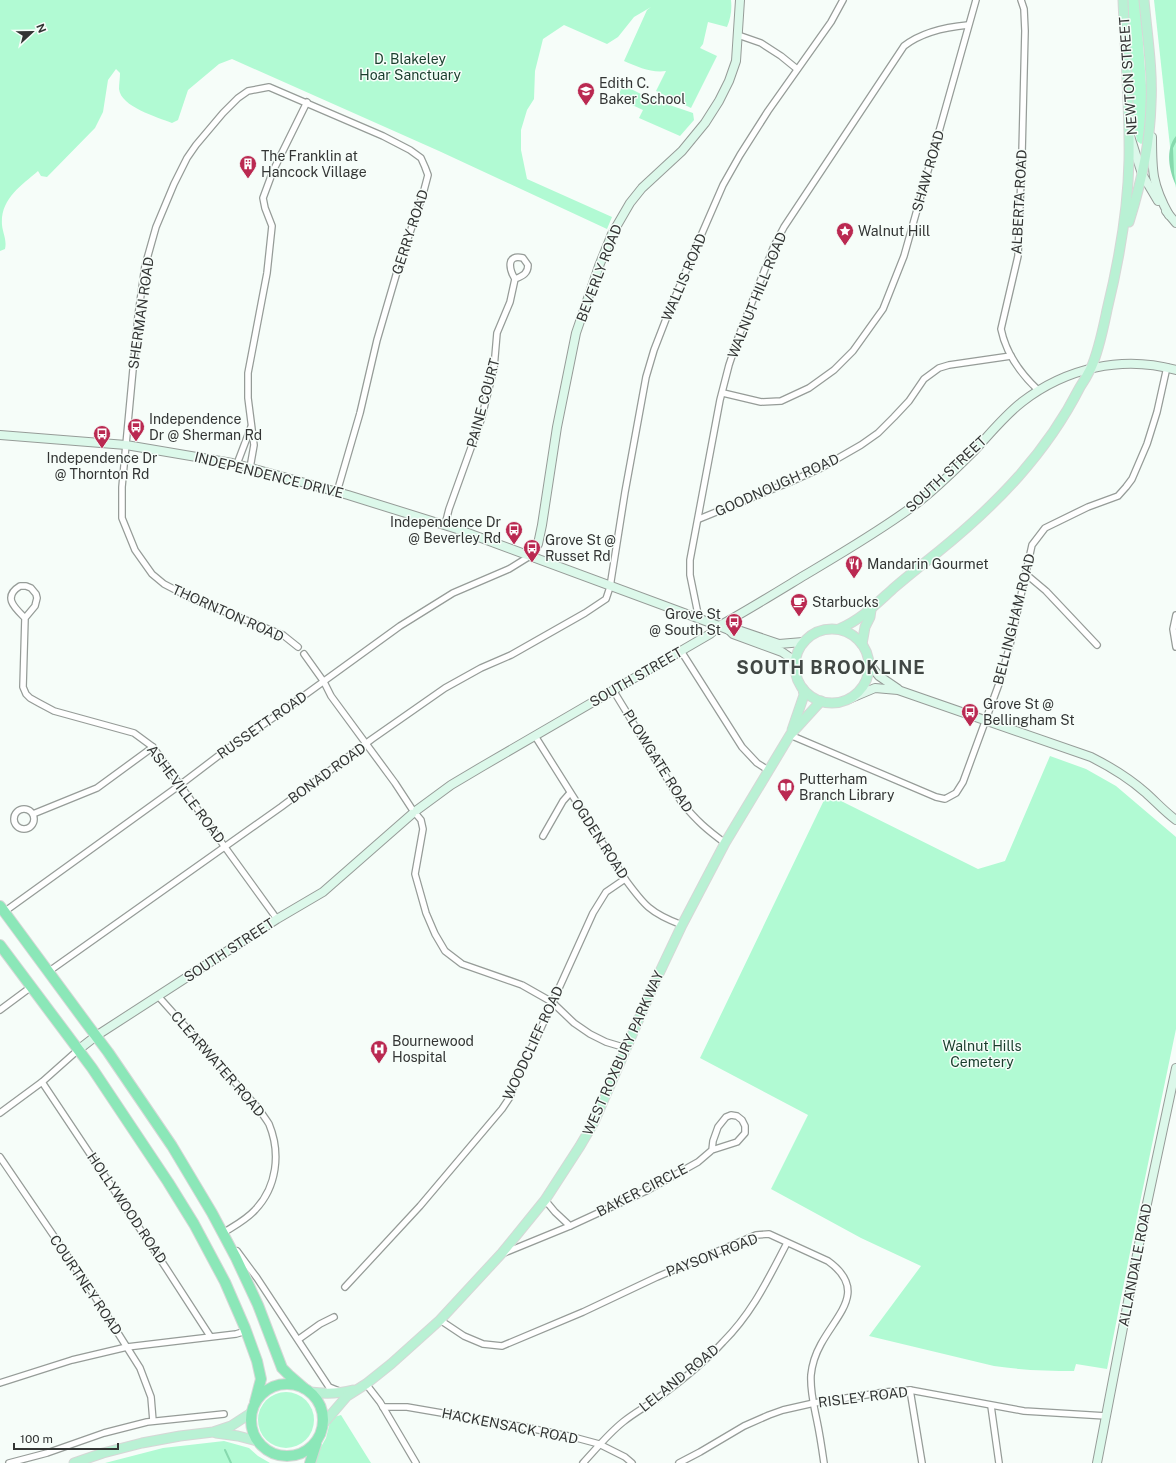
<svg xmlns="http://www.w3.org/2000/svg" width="1176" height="1463" font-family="'Public Sans',sans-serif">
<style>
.green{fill:#b1fad3}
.water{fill:#87d9ae}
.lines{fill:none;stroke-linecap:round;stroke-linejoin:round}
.stream{stroke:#87d9ae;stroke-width:2}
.street-casing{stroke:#969c98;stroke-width:8}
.secondary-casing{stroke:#969c98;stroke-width:10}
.primary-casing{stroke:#d6d7d6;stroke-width:11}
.highway-casing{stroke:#d6d7d6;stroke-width:12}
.street{stroke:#fff;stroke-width:5.5}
.secondary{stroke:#dcf8ea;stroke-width:8}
.primary{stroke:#b9f1d4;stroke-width:9}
.highway{stroke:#8be7b8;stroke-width:10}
.labels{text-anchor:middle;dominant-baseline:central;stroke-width:3;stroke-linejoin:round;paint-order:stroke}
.park-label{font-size:14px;fill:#193d2c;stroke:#f6fdf9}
.street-label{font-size:14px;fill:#333534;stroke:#f6fdf9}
.poi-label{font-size:14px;fill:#333534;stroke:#f6fdf9;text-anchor:start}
.district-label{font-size:18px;font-weight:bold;letter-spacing:1px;fill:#414744;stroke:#f6fdf9}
</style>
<rect width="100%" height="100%" fill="#f6fdf9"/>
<g class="green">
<path d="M0,0H731C732,9 731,18 727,27L708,22L703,44L700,48L717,56L691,108L656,91L666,71C651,73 638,67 624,61L647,10L651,7L634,17L618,37L607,44L564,25L543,39L535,71L534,99L527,110L521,130V150L527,179L612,217L607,229L439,151L232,59L219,64L188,90L178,120L172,123C157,117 121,107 119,89C119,84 120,78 120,73L116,69L108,80L103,112L95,128L47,177L41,176L38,171C21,186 0,199 2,225C3,234 7,240 5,249L0,251Z"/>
<path d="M1126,0H1140L1147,99V116L1144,142L1141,144L1137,141L1132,112Z"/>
<path d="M1154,0H1176V188L1173,174Z"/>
<path d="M623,85L649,98L693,113L694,120L680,136L639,118L643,110L617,98Z"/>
<path d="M1050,756L1086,769L1116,786L1176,837V1029L1138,1212L1107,1369L1076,1364L1074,1371C1047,1371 1021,1370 994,1366L869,1336L921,1266L861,1238L771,1189L808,1115L700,1058L827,794L978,869L1005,861Z"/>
<circle cx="286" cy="1420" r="28"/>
<path d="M341,1415L371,1463H314L317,1454L326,1438L331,1418Z"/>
<path d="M224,1441L249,1448L258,1456L270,1463H105L163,1448Z"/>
</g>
<path class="water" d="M1176,136V142L1173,148L1174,173L1176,185C1169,171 1165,149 1176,136Z"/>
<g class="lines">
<path class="stream" d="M225,1450L231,1463"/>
<defs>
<g id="street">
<path d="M1021,0L1024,9L1025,31L1022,153L1018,256L1001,329C1006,354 1020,373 1038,390"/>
<path d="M738,35L761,43L781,56L797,69"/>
<path d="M723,393L761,402L781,401L809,388L834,370L853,351L883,309L904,256L976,0"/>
<path d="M237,464L251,427"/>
<path d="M250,468L254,445L248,398V373L267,273L272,226L265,208L263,198L273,171L307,102"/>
<path d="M699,519L790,482L821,468L861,445L878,433L894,417L909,401L924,379L939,368L949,365L1011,356"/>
<path d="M445,525L449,509L481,420L494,368L497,333L510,302L515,279C509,269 506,254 523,258L528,265C528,274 522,276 515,279"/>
<path d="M1027,575L1046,591L1097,645"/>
<path d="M1176,615L1173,629L1176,647"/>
<path d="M25,618C15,608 2,597 20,586H26L31,588L36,594L37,598L35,606L25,618L23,687L26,694L30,698L39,703L54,711L134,733L153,747L180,785L277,919"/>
<path d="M699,619L690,575V560L720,400L729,365L738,338L774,246L784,227L904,46C922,32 946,27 968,25"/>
<path d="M298,647L283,635L191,598L164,584L152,574L135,550L122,518V487L138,316L145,266L156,227L174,184L187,158L196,145L223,113L238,98L248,91L269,87L383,136L410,150L421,158L425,167L428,175L423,194L399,265L377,340L360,413L337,492"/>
<path d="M681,651L742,747L757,763L768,770"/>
<path d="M304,654L324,682L331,696L395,783L412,809"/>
<path d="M613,690L682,803C697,821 706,829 725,843"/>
<path d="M790,735L936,797L945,799L956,793L963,782L1000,681L1010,645L1032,545L1045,528L1088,507L1118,496L1126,487L1132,479L1147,444L1157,412L1167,367"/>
<path d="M535,736L625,879C644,905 650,913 682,925"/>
<circle cx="24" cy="819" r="10"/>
<path d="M33,814L97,788L153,747"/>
<path d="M416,814L421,820L423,829L415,874L426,913L435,934L445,951L462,964L522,985L552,1002L574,1023L590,1034L606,1042L626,1048"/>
<path d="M543,836L563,801L570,793"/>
<path d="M4,912L180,785L226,750L280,713L400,626L453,593L509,569L530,556"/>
<path d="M48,972L281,807L372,739L445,688L481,668L511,655L585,613L606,599L610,587L625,492L646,377L654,350L666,319L693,254L723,185L740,155L768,111L831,22L843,0"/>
<path d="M158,996L259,1109C262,1114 266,1119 269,1124C281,1153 277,1187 255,1210C246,1220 234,1226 223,1233L224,1234"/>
<path d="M0,1010L31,987"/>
<path d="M42,1082L166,1268L210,1336"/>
<path d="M0,1113L42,1082L78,1050"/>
<path d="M0,1157L92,1292L140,1368L151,1397L153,1421"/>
<path d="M545,1200L555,1212L570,1226L648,1190L698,1162L712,1150L737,1142L745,1133V1126L742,1120L737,1116L731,1115L726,1117L718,1127L713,1141L712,1150"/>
<path d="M237,1251L257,1278L325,1381L329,1387L339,1391"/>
<path d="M504,1253L570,1226"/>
<path d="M345,1287L420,1206L502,1109L510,1097L516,1077L536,1039L593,913L606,892L625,879"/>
<path d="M440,1320L464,1336L483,1344L502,1346L583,1312L657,1277L756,1235L769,1234L828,1261C868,1290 838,1313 821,1344C816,1353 812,1365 811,1375C810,1391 814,1406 817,1421C820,1435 822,1449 824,1463"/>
<path d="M299,1339L320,1324L334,1317"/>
<path d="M0,1383L72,1360L127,1347L236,1334L246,1331"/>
<path d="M366,1384L380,1402L416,1463"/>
<path d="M910,1390L922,1463"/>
<path d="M991,1406L999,1463"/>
<path d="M383,1407H407L529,1428L573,1437L599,1444L625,1457L632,1463"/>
<path d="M9,1463L47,1453L104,1433L147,1422L224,1414"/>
<path d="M583,1463C596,1449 608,1434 623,1422C634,1413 647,1406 658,1398C681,1381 704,1363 723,1342C753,1312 768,1279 787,1243"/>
<path d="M679,1463L700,1452L744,1426L769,1415L783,1410L814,1403L885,1392L910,1390L1024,1411L1106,1416"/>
</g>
<g id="secondary">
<path d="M1130,136L1142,174L1158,201"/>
<path d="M1152,137C1152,171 1152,184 1169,215"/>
<path d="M1166,211L1176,223"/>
<path d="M0,435L126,445L232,463L280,476L348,495L457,529L719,626L729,630L733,634L782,652L795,661"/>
<path d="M530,556L538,544L542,525L557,427L576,333L599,266L612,234L630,203L642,188L682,151L705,123L719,101L729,81L736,61L740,0"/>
<path d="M729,630L735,629L779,644L803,642"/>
<path d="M869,664L879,676L898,689"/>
<path d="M849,699L875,688L898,690L1091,757C1111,767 1129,778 1146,793C1156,802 1165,812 1176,820"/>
<path d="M417,810L451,785L483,766L710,634L719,626C748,610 777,592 805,575C842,553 878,532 912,507C934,491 954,471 973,452C989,435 1004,416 1022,402C1066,368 1122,355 1176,370"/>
<path d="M78,1050L96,1036L277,919L323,892L412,814"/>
<path d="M1097,1463L1145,1213L1176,1068"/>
</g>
<g id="primary">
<path d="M1129,222C1141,184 1150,145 1151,104C1153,70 1147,34 1144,0"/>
<path d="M839,629C862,619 876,604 895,587C909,575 923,564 938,552C996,505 1046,454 1080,387C1084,381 1088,374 1091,368C1099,350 1103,329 1107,310C1119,261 1128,211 1129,160C1130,107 1125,53 1123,0"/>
<circle cx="832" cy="666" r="37"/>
<path d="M862,644L865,627L870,617L871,610"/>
<path d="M792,730L804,695L803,689"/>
<path d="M310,1392C325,1394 338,1394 353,1390"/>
<path d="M323,1424L347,1396L366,1384L391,1364L440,1320L502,1253L545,1200L580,1146L594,1122L655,982L682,925L725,843L790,735L821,701"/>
<path d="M216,1433L238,1436L257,1441"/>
<path d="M74,1463L103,1453L142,1443L180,1436L213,1432L231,1426L251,1413"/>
</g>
<g id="highway">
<path d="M0,906L87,1024L108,1052L172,1146L212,1213L236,1258L258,1305L282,1368L289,1375L304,1388"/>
<path d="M0,945L92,1068L168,1182L194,1224L225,1282L245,1328L257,1361L261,1379L255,1402"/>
<circle cx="287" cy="1420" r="36"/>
<path d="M310,1463L316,1444"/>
</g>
</defs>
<use href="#street" class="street-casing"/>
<use href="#secondary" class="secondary-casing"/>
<use href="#primary" class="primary-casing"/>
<use href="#highway" class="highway-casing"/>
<use href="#street" class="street"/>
<use href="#secondary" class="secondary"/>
<use href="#primary" class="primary"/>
<use href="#highway" class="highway"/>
</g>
<defs>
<symbol id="school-pin" viewBox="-11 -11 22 30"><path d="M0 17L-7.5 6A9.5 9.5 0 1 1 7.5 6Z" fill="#ba2951" stroke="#f6fdf9"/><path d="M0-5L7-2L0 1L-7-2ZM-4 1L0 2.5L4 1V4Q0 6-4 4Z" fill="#fff"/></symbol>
<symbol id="building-pin" viewBox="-11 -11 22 30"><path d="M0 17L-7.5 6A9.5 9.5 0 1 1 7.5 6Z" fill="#ba2951" stroke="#f6fdf9"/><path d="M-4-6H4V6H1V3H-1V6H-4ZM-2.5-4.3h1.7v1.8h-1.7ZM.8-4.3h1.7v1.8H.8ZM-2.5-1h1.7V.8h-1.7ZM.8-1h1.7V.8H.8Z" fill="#fff"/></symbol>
<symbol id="sight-pin" viewBox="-11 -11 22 30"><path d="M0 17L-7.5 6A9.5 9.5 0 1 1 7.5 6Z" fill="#ba2951" stroke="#f6fdf9"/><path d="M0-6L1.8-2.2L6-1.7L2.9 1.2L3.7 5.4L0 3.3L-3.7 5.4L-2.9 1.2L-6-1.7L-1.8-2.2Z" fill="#fff"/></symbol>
<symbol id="bus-pin" viewBox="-11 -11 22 30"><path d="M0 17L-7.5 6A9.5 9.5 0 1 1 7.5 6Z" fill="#ba2951" stroke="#f6fdf9"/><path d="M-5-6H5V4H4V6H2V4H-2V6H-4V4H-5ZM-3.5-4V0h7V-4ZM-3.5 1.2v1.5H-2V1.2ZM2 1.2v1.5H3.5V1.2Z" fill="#fff"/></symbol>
<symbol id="restaurant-pin" viewBox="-11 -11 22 30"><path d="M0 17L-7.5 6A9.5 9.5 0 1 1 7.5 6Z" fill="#ba2951" stroke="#f6fdf9"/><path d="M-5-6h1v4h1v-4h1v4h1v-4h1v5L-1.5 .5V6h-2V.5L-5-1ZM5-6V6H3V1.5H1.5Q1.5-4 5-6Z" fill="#fff"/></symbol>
<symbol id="cafe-pin" viewBox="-11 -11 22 30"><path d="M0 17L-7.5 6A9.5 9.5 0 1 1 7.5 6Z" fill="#ba2951" stroke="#f6fdf9"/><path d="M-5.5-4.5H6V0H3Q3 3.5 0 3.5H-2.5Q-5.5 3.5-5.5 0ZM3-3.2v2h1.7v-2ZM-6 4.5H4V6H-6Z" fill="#fff"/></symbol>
<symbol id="library-pin" viewBox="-11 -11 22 30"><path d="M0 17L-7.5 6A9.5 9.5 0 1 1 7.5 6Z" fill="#ba2951" stroke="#f6fdf9"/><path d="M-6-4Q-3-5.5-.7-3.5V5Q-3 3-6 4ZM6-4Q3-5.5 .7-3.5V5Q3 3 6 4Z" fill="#fff"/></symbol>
<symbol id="hospital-pin" viewBox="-11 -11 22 30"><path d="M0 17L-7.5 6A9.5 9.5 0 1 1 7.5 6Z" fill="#ba2951" stroke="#f6fdf9"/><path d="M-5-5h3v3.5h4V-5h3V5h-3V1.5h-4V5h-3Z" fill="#fff"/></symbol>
</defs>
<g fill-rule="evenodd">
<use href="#school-pin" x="576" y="81" width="20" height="27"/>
<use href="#building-pin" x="238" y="154" width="20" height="27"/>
<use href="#sight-pin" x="835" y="221" width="20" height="27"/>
<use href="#bus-pin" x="126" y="417" width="20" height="27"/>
<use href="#bus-pin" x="92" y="424" width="20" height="27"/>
<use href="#bus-pin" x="504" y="520" width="20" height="27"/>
<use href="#bus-pin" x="522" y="538" width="20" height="27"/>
<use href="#restaurant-pin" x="844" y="554" width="20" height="27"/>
<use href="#cafe-pin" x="789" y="592" width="20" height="27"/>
<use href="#bus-pin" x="724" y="612" width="20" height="27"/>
<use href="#bus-pin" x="960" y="702" width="20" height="27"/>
<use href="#library-pin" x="776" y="777" width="20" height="27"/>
<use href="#hospital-pin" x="369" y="1039" width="20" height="27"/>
</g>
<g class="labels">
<g class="park-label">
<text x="410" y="59">D. Blakeley<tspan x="410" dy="16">Hoar Sanctuary</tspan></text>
<text x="982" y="1046">Walnut Hills<tspan x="982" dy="16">Cemetery</tspan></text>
</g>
<g class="street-label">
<text transform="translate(1128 76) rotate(-94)">NEWTON STREET</text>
<text transform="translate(928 171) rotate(-74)">SHAW ROAD</text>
<text transform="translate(1019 202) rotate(-87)">ALBERTA ROAD</text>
<text transform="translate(410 232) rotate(-72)">GERRY ROAD</text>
<text transform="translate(599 273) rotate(-69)">BEVERLY ROAD</text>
<text transform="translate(684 277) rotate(-67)">WALLIS ROAD</text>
<text transform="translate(757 295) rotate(-68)">WALNUT HILL ROAD</text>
<text transform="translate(141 313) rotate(-82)">SHERMAN ROAD</text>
<text transform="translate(483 403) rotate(-75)">PAINE COURT</text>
<text transform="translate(946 474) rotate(-43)">SOUTH STREET</text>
<text transform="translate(269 475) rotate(14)">INDEPENDENCE DRIVE</text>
<text transform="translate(777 485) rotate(-24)">GOODNOUGH ROAD</text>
<text transform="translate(228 613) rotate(24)">THORNTON ROAD</text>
<text transform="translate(1014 619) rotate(-76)">BELLINGHAM ROAD</text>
<text transform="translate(636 677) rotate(-30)">SOUTH STREET</text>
<text transform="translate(262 725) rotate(-35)">RUSSETT ROAD</text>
<text transform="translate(658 761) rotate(58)">PLOWGATE ROAD</text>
<text transform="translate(327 773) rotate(-36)">BONAD ROAD</text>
<text transform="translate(186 794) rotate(53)">ASHEVILLE ROAD</text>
<text transform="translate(600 839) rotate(57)">OGDEN ROAD</text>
<text transform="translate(229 950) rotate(-33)">SOUTH STREET</text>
<text transform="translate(533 1043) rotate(-65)">WOODCLIFF ROAD</text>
<text transform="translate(623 1053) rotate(-66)">WEST ROXBURY PARKWAY</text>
<text transform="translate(218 1064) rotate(49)">CLEARWATER ROAD</text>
<text transform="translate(642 1190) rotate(-27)">BAKER CIRCLE</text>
<text transform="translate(127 1208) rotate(56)">HOLLYWOOD ROAD</text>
<text transform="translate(712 1255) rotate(-21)">PAYSON ROAD</text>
<text transform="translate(1135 1265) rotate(-79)">ALLANDALE ROAD</text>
<text transform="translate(86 1285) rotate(56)">COURTNEY ROAD</text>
<text transform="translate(679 1378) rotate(-39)">LELAND ROAD</text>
<text transform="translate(863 1397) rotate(-7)">RISLEY ROAD</text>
<text transform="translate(510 1426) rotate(11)">HACKENSACK ROAD</text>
</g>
<g class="poi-label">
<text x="599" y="83">Edith C.<tspan x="599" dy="16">Baker School</tspan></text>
<text x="261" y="156">The Franklin at<tspan x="261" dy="16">Hancock Village</tspan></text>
<text x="858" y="231">Walnut Hill</text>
<text x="149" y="419">Independence<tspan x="149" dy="16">Dr @ Sherman Rd</tspan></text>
<text x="102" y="458" text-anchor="middle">Independence Dr<tspan x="102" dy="16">@ Thornton Rd</tspan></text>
<text x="501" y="522" text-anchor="end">Independence Dr<tspan x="501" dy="16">@ Beverley Rd</tspan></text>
<text x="545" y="540">Grove St @<tspan x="545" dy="16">Russet Rd</tspan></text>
<text x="867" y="564">Mandarin Gourmet</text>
<text x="812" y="602">Starbucks</text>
<text x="721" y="614" text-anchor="end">Grove St<tspan x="721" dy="16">@ South St</tspan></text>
<text x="983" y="704">Grove St @<tspan x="983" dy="16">Bellingham St</tspan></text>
<text x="799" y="779">Putterham<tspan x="799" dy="16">Branch Library</tspan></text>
<text x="392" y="1041">Bournewood<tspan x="392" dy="16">Hospital</tspan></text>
</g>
<g class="district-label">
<text x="831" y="667">SOUTH BROOKLINE</text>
</g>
</g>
<g transform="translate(32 32) rotate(68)" stroke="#f6fdf9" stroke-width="3" paint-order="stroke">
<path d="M0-3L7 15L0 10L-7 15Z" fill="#333534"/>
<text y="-6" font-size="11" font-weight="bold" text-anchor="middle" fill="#333534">N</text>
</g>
<path d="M14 1443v6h104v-6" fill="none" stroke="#333534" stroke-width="2"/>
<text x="20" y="1443" font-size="12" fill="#333534" stroke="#f6fdf9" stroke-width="3" paint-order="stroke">100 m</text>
</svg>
